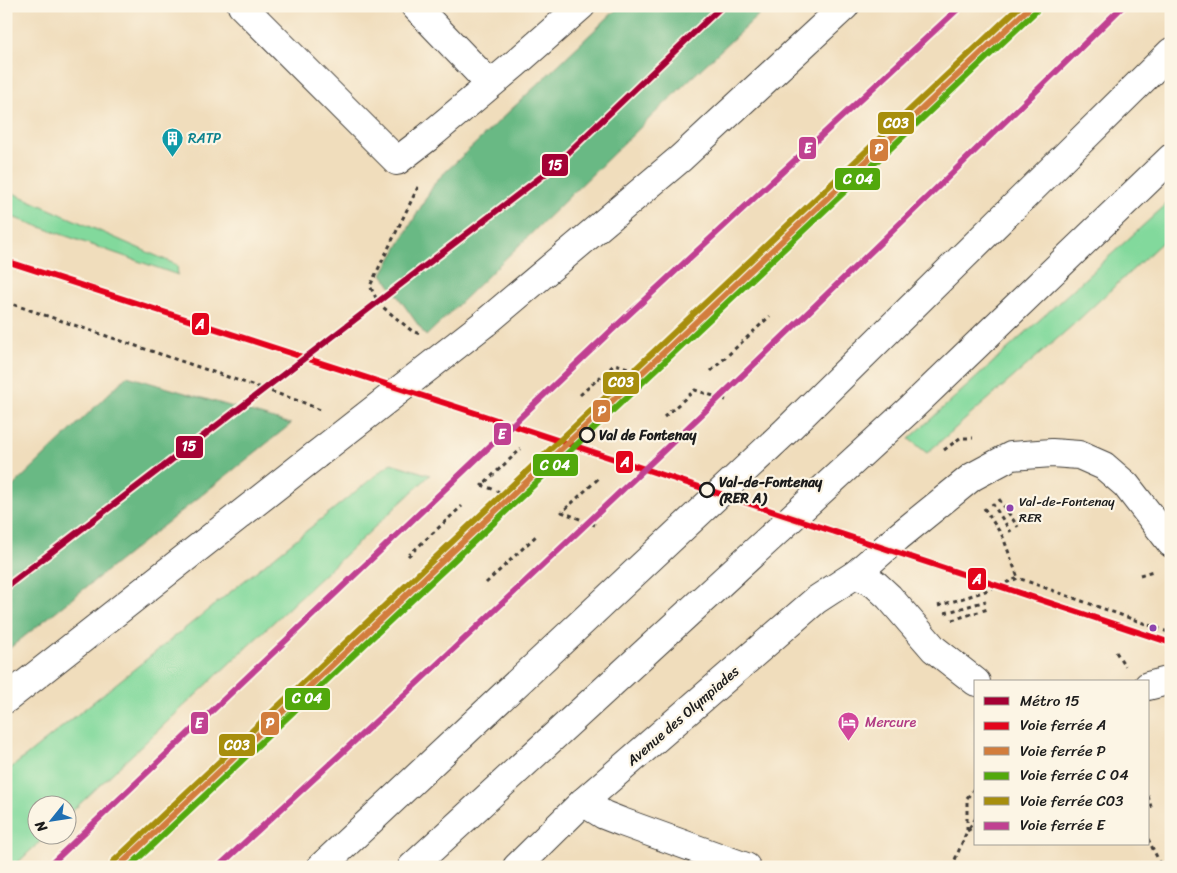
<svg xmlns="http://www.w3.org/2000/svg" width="1177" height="873" font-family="Sriracha,sans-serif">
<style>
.green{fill:#82d99c;stroke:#4f7a5c}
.forest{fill:#69b984;stroke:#426a50}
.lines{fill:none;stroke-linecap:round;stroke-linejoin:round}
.minor-casing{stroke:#3c3934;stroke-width:30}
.highway-casing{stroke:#3c3934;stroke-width:30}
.path{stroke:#3c3934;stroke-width:3;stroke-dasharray:4 4;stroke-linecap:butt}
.minor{stroke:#fff;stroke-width:28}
.highway{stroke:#fff;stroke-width:28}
.highway-bridge-casing{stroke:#3c3934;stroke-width:30;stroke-linecap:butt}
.highway-bridge{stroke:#fff;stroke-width:28}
.rail-1-casing{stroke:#fcf5e5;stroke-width:10}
.rail-2-casing{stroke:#fcf5e5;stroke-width:10}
.rail-3-casing{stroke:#fcf5e5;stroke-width:10}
.rail-4-casing{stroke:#fcf5e5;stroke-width:10}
.rail-5-casing{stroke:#fcf5e5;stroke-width:10}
.rail-1{stroke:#e3051c;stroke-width:6}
.rail-2{stroke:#d27d3c;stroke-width:6}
.rail-3{stroke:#52a80c;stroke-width:6}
.rail-4{stroke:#a78e0d;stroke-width:6}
.rail-5{stroke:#c04191;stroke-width:6}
.metro-1-casing{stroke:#fcf5e5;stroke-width:10}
.metro-1{stroke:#a50034;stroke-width:6}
.stop-dot{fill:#fcf5e5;stroke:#1c1c1c;stroke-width:2.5}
.bus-dot{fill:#8e44ad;stroke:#fcf5e5;stroke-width:2}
.labels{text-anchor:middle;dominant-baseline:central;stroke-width:4.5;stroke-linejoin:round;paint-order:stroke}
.bus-label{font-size:13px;fill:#1c1c1c;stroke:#fcf5e5;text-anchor:start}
.culture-label{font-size:14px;fill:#0d838f;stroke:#fcf5e5;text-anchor:start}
.stop-label{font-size:14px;font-weight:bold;fill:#1c1c1c;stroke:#fcf5e5;text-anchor:start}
.street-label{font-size:14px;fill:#1c1c1c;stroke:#fcf5e5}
.hotel-label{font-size:14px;fill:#b23c85;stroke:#fcf5e5;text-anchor:start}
.line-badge{stroke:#fcf5e5;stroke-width:2}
.badge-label{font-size:14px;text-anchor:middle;font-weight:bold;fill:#fff}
</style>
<rect width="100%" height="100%" fill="#fcf5e5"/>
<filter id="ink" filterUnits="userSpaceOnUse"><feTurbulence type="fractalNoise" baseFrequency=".02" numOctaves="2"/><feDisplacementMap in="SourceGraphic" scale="10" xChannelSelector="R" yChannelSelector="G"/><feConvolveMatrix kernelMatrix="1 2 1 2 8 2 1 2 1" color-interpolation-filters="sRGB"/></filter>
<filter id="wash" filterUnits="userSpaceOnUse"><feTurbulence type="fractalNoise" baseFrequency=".0096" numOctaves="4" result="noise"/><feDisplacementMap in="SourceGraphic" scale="20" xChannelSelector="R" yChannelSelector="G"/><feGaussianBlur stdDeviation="1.12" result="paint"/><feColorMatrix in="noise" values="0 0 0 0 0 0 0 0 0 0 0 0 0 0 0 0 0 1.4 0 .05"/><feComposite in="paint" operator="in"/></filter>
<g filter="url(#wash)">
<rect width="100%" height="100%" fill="#f0ddbc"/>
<g class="green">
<path d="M6,190L177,265L178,275L6,215Z"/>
<path d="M1171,200V234L1074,324L927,453L909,439Z"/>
<path d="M391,463L430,475L68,815V806H38V836H46L13,867H6V772Z"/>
</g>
<g class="forest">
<path d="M620,6H768L688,81L426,336L382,274L436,181Z"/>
<path d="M127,376L291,424L6,651V493Z"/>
</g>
</g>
<g filter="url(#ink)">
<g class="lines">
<defs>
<g id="minor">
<path d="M242,6L397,161L427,138L515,64L581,6"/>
<path d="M415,6L490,84"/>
<path d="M856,574L875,584L889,597L934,649L976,682"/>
<path d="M1148,686L1171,680"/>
<path d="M583,802L604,815L622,822L746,867"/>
<path d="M517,867L583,802L816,600L856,574L898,537L972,477L1011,456L1052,453L1079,455L1104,466L1126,485L1171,543"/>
</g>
<g id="highway">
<path d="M485,323L681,158L845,6"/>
<path d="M6,699L316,455"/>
<path d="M321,867L786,431L1171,52"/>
<path d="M412,867L909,410L1171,158"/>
</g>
</defs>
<use href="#minor" class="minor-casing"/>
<use href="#highway" class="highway-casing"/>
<g class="path">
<path d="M418,187L370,286L379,304L412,331L420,334"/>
<path d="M6,302L302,402L320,410"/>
<path d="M711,371L770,316"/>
<path d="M580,395L615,364L644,373"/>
<path d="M664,417L695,390L726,400"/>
<path d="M944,450L960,438H973"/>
<path d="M515,498L482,485L521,449"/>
<path d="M999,499L1018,527"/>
<path d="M992,503L1011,532"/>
<path d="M984,508L1003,537L1018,578"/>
<path d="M595,525L562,512L599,478"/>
<path d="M408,556L462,506"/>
<path d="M1140,575L1153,571"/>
<path d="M486,583L537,535"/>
<path d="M938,606L983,592L1018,578L1171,633"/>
<path d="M945,613L986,601"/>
<path d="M952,620L988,609"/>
<path d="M1116,652L1125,666"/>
<path d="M1148,796L1151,807L1148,810"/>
<path d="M976,818L967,831L976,825"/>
<path d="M1148,839L1162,867"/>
<path d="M952,867L967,831V798L976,786"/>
</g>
<use href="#minor" class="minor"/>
<use href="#highway" class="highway"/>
<defs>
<path id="highway-bridge" d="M316,455L485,323"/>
</defs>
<use href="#highway-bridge" class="highway-bridge-casing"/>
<use href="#highway-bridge" class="highway-bridge"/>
<defs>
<path id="rail-1" d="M6,261L457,407L1171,643"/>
<path id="rail-2" d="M118,867L1031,6"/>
<path id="rail-3" d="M129,867L1036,11"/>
<path id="rail-4" d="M113,862L1020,6"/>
<g id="rail-5">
<path d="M48,867L612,330L961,6"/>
<path d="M218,867C525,586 826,298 1123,6"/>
</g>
</defs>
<use href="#rail-1" class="rail-1-casing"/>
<use href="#rail-2" class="rail-2-casing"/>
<use href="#rail-3" class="rail-3-casing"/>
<use href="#rail-4" class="rail-4-casing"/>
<use href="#rail-5" class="rail-5-casing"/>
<use href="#rail-1" class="rail-1"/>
<use href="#rail-2" class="rail-2"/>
<use href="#rail-3" class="rail-3"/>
<use href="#rail-4" class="rail-4"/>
<use href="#rail-5" class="rail-5"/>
<defs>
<path id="metro-1" d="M6,587L550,170L722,6"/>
</defs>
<use href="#metro-1" class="metro-1-casing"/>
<use href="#metro-1" class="metro-1"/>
</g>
</g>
<defs>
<symbol id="building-pin" viewBox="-11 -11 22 30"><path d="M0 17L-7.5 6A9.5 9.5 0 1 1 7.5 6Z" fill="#0f9aa8" stroke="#fcf5e5"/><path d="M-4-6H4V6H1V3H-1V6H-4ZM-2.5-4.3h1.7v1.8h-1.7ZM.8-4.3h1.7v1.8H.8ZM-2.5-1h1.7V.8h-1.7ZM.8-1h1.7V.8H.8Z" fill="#fff"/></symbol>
<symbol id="hotel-pin" viewBox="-11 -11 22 30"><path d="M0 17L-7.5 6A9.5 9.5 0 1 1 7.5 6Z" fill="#d1479c" stroke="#fcf5e5"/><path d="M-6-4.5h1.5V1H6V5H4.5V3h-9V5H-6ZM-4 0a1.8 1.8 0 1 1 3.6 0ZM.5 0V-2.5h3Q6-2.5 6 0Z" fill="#fff"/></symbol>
</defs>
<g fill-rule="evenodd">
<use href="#building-pin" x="160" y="126" width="25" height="34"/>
<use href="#hotel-pin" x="836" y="710" width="25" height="34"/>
</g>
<g class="stop-dot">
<circle cx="587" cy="435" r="7"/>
<circle cx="707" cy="490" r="7"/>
</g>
<g class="bus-dot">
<circle cx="1010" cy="508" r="4.5"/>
<circle cx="1153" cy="628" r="4.5"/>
</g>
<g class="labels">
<g class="bus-label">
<text x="1019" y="501">Val-de-Fontenay<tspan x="1019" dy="16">RER</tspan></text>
</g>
<g class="culture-label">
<text x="188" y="138">RATP</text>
</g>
<g class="stop-label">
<text x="599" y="435">Val de Fontenay</text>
<text x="719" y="482">Val-de-Fontenay<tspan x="719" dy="16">(RER A)</tspan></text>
</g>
<g class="street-label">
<text transform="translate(683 716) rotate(-41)">Avenue des Olympiades</text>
</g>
<g class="hotel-label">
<text x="865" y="722">Mercure</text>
</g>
</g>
<g class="line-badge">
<rect x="877" y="111" width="38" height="24" rx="5" fill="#a78e0d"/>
<rect x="798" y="136" width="19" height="24" rx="5" fill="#c04191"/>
<rect x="869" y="138" width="20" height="24" rx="5" fill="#d27d3c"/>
<rect x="541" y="153" width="28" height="24" rx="5" fill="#a50034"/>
<rect x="834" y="167" width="47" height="24" rx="5" fill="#52a80c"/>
<rect x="191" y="312" width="19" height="24" rx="5" fill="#e3051c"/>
<rect x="602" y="371" width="38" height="24" rx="5" fill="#a78e0d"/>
<rect x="592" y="399" width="19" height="24" rx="5" fill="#d27d3c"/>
<rect x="493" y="422" width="19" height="24" rx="5" fill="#c04191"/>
<rect x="175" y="435" width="29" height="24" rx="5" fill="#a50034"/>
<rect x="615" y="450" width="19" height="24" rx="5" fill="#e3051c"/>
<rect x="532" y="453" width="47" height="24" rx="5" fill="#52a80c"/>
<rect x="967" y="567" width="20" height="24" rx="5" fill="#e3051c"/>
<rect x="284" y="687" width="47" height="24" rx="5" fill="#52a80c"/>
<rect x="190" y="711" width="19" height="24" rx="5" fill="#c04191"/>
<rect x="260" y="711" width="20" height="25" rx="5" fill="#d27d3c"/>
<rect x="218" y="733" width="38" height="24" rx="5" fill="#a78e0d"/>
</g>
<g class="badge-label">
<text x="896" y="128">C03</text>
<text x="808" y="153">E</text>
<text x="879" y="154">P</text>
<text x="555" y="170">15</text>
<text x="858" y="184">C 04</text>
<text x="200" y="329">A</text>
<text x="621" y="387">C03</text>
<text x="602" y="416">P</text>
<text x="502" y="439">E</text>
<text x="189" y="451">15</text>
<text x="625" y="467">A</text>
<text x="555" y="470">C 04</text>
<text x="977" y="584">A</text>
<text x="307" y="703">C 04</text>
<text x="199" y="728">E</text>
<text x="270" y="728">P</text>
<text x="237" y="750">C03</text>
</g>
<rect width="1177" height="873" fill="none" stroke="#fcf5e5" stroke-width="25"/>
<rect x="974" y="680" width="175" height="165" fill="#fcf5e5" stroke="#a29e95"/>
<rect x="984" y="697" width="25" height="8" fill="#a50034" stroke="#a29e95"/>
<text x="1020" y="706" font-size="15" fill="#1c1c1c">Métro 15</text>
<rect x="984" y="722" width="25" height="8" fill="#e3051c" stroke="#a29e95"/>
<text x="1020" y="730" font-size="15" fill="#1c1c1c">Voie ferrée A</text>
<rect x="984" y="747" width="25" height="8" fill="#d27d3c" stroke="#a29e95"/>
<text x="1020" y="756" font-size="15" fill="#1c1c1c">Voie ferrée P</text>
<rect x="984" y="772" width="25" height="8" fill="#52a80c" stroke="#a29e95"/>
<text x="1020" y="780" font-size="15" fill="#1c1c1c">Voie ferrée C 04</text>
<rect x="984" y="797" width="25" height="8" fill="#a78e0d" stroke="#a29e95"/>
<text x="1020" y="806" font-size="15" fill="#1c1c1c">Voie ferrée C03</text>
<rect x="984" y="822" width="25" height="8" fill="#c04191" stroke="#a29e95"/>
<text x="1020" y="830" font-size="15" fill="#1c1c1c">Voie ferrée E</text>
<g transform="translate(52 820) rotate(240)"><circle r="24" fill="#fcf5e5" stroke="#a29e95"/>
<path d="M0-4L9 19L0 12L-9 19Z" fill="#1f6fb2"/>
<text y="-8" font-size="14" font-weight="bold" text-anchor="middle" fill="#1c1c1c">N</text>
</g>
</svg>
